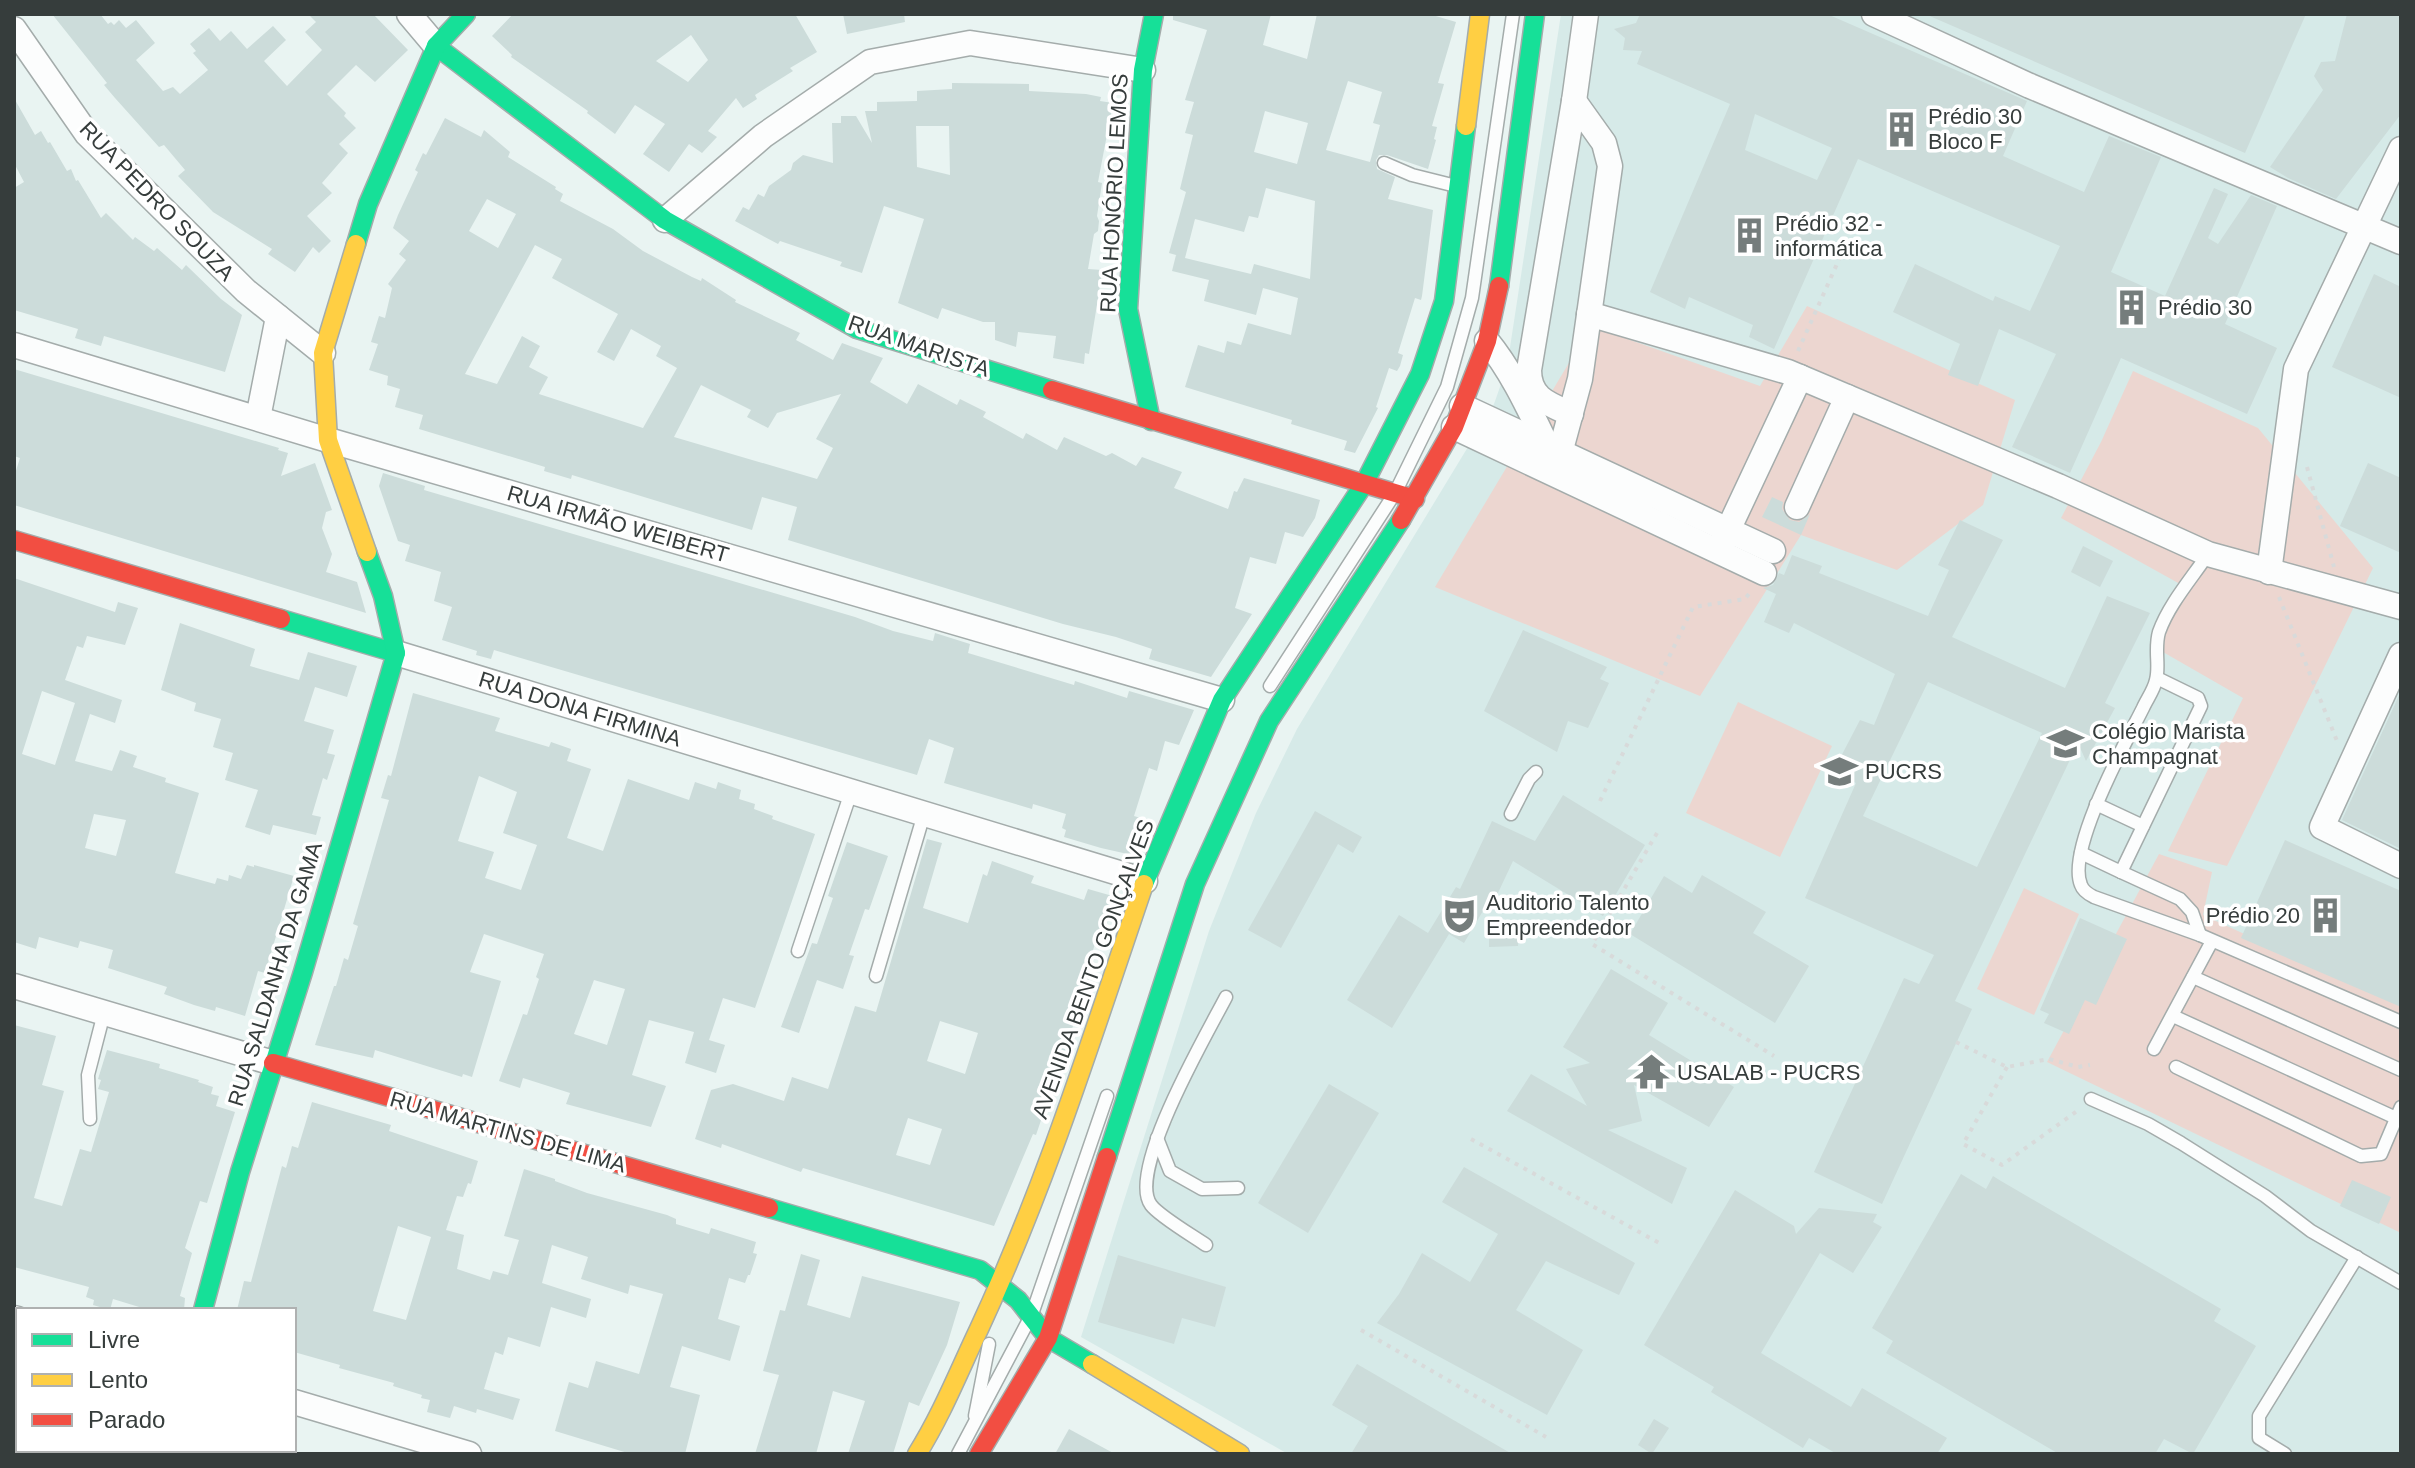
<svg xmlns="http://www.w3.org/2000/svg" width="2415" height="1468" font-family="Helvetica,sans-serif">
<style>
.built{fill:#d6eae8}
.grass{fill:#ecd6d0}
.building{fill:#ccdcda;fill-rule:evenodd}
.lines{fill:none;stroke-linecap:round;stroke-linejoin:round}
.lane-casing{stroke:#a4acab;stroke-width:15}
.street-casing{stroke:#a4acab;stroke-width:27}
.fast-casing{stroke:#a4acab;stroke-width:21}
.slow-casing{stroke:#a4acab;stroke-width:21}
.jam-casing{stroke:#a4acab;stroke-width:21}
.path{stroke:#d8dada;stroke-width:4;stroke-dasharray:4 6;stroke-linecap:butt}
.lane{stroke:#fcfdfd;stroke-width:12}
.street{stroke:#fcfdfd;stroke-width:24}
.fast{stroke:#16e098;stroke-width:18}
.slow{stroke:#ffcf43;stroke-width:18}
.jam{stroke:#f24e42;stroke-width:18}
.labels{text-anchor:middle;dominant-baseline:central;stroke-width:7;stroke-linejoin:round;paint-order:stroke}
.poi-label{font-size:22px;fill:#363d3c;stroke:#fff;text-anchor:start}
.street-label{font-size:22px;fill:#363d3c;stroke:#fff}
</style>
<rect width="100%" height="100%" fill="#e9f4f2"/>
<path class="built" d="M1561,14H2401V1454H1288L1081,1337L1209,931L1256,813L1297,729L1494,404L1507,367Z"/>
<g class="grass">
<path d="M1807,306L2015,400L1983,505L1897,570L1801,535L1700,696L1435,587L1591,326L1760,386Z"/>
<path d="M2133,371L2258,428L2373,568L2227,866L2168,851L2243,698L2156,648L2180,584L2061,518L2101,442Z"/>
<path d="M1738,702L1832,746L1780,857L1686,813Z"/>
<path d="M2159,854L2212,872L2203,915L2401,1006V1233L2047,1062Z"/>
<path d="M2024,888L2079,914L2034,1015L1977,989Z"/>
</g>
<g class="building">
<path d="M52,14H100L108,24L111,22L114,25L119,20L126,28L136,20L155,43L136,60L163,91L173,87L180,94L208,70L193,53L196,51L190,44L209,28L220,41L231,31L247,49L273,26L286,40L264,61L287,86L322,50L305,32L316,22L308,14H373L408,50L375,82L356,65L327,94L346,113L344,116L356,128L339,144L348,153L322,183L332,193L307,216L331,241L319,253L313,247L295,272L268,254L272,249L213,212L178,176L185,170L164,145L159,147L115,98L104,85L107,83Z"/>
<path d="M513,14H795L817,52L790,68L793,71L755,95L757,99L743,108L736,98L708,131L717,137L702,153L689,144L669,172L643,154L665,124L635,105L615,134L587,113L588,111L511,57L512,55L492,36ZM691,35L708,60L688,82L656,61Z"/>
<path d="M843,14H904L905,22L847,34Z"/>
<path d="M1173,14H1271L1263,45L1307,59L1317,14H1429L1456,22L1438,83L1444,84L1432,126L1437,127L1434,139L1436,140L1428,169L1387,155H1379L1376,160L1377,169L1395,177L1388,199L1433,210L1422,296L1421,300L1415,298L1398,353L1403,355L1400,366L1397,371L1389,368L1376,407L1378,408L1355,453L1344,450L1347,441L1291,424L1292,420L1185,387L1198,345L1224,353L1227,341L1241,345L1248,323L1291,335L1298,298L1263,288L1256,315L1204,301L1209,280L1172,271L1176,255L1183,257L1169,253L1186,192L1180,189L1193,135L1185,133L1194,102L1185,100L1207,30L1173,20ZM1348,81L1382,92L1373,123L1380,125L1370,162L1326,150ZM1265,111L1308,123L1297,164L1254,152ZM1266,188L1315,201L1310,279L1254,264L1251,274L1185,258L1195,219L1244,232L1249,216L1258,218Z"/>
<path d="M1640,14H1827L2027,101L2003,156L2084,192L2109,136L2161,157L2111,272L2165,296L2214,188L2228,194L2208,238L2218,244L2251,195L2277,206L2225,324L2277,348L2247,414L2121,358L2070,473L2012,447L2056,354L1999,329L1978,386L1948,375L1960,344L1893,312L1915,264L1993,301L1995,296L2030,311L2060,246L1858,159L1774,349L1749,337L1753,325L1689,297L1685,309L1650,292L1730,104L1637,64L1642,51L1623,50L1625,38L1614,29L1636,23ZM1755,114L1832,148L1817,180L1745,150Z"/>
<path d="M1925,14H2306L2245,153Z"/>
<path d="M2347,14H2401V114L2336,199L2288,178L2270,167L2323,90L2314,76L2321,62L2335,61Z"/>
<path d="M952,83L1029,84V91L1086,94L1101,97L1100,101L1113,103L1098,182L1102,183L1097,216L1099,221L1098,231L1094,234L1088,269L1102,270L1101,280L1089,354L1085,353L1084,364L1053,358L1056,336L1018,332L1016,347L995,340V322H983L942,308L938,319L898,303L924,219L884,206L862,273L840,266L842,262L780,241L778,244L735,221L743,207L749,210L758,194L764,197L769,186L791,170L793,163L803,155L833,163L832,123H841V116H856L872,143L865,111H877V102L917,101V91L952,89ZM916,126H949L950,175L917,167Z"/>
<path d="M14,98L35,135L41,131L48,143L50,142L67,171L71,169L76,181L78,180L101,218L106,213L133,240L135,237L154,251L157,248L182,270L186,265L221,299L242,315L225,372L104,336L101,346L75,338L78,329L14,310V188L24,182L14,163Z"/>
<path d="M445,118L481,137L484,130L510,152L508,157L556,187L555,189L563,194L560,201L613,229L643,251L692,277L701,281L702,278L736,300L735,302L800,333L796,340L833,360L842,343L883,358L870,382L907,404L918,384L957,405L960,399L986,412L983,417L1023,439L1026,433L1057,450L1064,437L1106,456L1112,453L1136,466L1142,457L1182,472L1174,488L1228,509L1234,491L1237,492L1244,478L1320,500L1315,518L1303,537L1285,532L1276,564L1250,557L1235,608L1252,614L1211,677L1149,659L1152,649L1116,637L1063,624L788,540L797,507L762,497L752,530L572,475L571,479L544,471L545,467L419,429L423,415L395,407L400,389L387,385L388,376L369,370L378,344L371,342L379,316L385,318L392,288L388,284L406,260L399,254L409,241L393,228L398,215L418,172L415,170L423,153L426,155ZM487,199L516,214L498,248L469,231ZM535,245L562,259L552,278L618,314L597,352L614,361L631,329L661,346L656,356L677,368L643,428L539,394L548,377L529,367L540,346L522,336L497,384L465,374ZM701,385L751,410L747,417L768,428L777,413L841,394L816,439L833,448L817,479L674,437Z"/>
<path d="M2374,274L2401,287V398L2332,367Z"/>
<path d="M14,369L279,448L278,450L288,453L281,476L315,463L332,510L326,512L322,528L332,554L326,572L357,582L366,613L14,505V477L20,458L14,456Z"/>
<path d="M2368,463L2401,478V553L2340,526Z"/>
<path d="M383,473L425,486L424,490L855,617L893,631L933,641L935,633L970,644L968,653L1074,685L1075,681L1127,698L1129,691L1194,710L1179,745L1165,741L1157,771L1149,768L1134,816L1147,820L1132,855L1101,848L1064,837L1066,830L1062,828L1066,814L1033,804L1032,809L944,783L954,748L929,739L917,775L494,650L491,659L476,655L477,651L442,640L452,607L434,601L441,572L405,561L410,545L398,541L379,486Z"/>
<path d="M1772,497L1783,502L1782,509L1790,520L1799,522L1810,514L1801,535L1762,517Z"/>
<path d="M1960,520L2003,540L1952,637L2065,688L2107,596L2150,613L2105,703L2115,708L2086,761L2078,743L1955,1001L1972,1009L1882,1204L1814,1172L1904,978L1919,984L1934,955L1805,898L1856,783L1850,780L1853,771L1837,764L1860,720L1874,725L1895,674L1794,623L1789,633L1764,622L1776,594L1763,588L1773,585L1779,573L1784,575L1792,555L1822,566L1819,573L1928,616L1949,570L1938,565ZM1928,682L2042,733L1977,867L1863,816Z"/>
<path d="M2083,546L2113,561L2100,587L2071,572Z"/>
<path d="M14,578L115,612L118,602L138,608L125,645L87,636L83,648L77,646L65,680L122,700L115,723L90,714L75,761L112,771L120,750L137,756L133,767L166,778L165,782L199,793L175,873L215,884L217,878L228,881L229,875L241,879L247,865L254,867V865L294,876L265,973L258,971L245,1016L216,1007L215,1011L194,1005L164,994L167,987L108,968L113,950L80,941L78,948L39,937L36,949L14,942ZM42,691L75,703L55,765L22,754ZM94,814L126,820L116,856L85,848Z"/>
<path d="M180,623L255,649L250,666L299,680L308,652L357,666L347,697L315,687L304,721L334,730L327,753L335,755L327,780L323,778L312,815L321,817L316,835L273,825L270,835L245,827L258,790L225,780L233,753L213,747L221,719L194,711L196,703L161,690Z"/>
<path d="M1523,630L1607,667L1600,679L1609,683L1588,728L1568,721L1557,752L1484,711Z"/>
<path d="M2401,691V849L2342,820Z"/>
<path d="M413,693L500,718L495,731L549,747L551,742L571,749L567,761L591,769L567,838L603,851L628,779L689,800L695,782L716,789L718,782L741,790L739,799L755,804L754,809L773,816L772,819L815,834L755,1008L723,998L709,1040L725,1045L716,1073L685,1063L694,1032L649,1020L632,1075L666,1086L651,1127L566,1104L570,1093L523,1078L520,1088L499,1081L523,1014L527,1015L539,979L536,977L544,954L484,934L470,972L501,981L472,1077L463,1074L462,1077L375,1050L373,1058L315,1045L334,986H336L344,958L348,960L358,926L353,924L389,800L381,798L388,775L391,776ZM479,776L517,792L503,833L537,845L521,890L485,878L494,852L458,841ZM594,980L625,989L607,1045L574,1034Z"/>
<path d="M1563,795L1645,845L1603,916L1513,861L1489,912L1490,899L1464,943L1449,934L1392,1028L1347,1000L1399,915L1428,933L1456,887L1460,889L1492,821L1535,841Z"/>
<path d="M1315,811L1362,837L1353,853L1338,844L1281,948L1248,930Z"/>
<path d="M927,839L942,843L923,908L968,923L983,874L987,876L992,861L1034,876L1031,883L1084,900L1088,889L1116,897L1104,932L1099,931L1089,963L1094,964L1036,1135L1033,1134L994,1226L803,1168L801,1172L722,1144L721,1148L695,1139L711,1090L733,1084L784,1101L792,1077L828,1089L855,1006L876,1012ZM940,1021L978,1033L965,1074L927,1061ZM908,1118L942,1129L930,1165L896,1155Z"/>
<path d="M2285,840L2401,891V1007L2241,938Z"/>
<path d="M847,842L888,856L869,910L865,909L849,955L854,956L843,989L817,980L799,1033L781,1027L812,943L817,944L833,898L828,896Z"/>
<path d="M1702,875L1766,912L1753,933L1809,966L1775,1023L1630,934L1664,876L1692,893Z"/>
<path d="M2080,918L2127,939L2096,1005L2085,1000L2069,1034L2044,1023L2049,1014L2040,1010Z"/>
<path d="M1489,921L1519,922L1518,946L1489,947Z"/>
<path d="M1611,969L1668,1003L1649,1035L1734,1087L1709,1127L1634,1085L1642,1121L1608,1130L1687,1168L1672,1204L1507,1111L1531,1074L1587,1106L1566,1069L1590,1063L1563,1047Z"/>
<path d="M14,1025L56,1036L42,1085L64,1091L34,1198L62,1206L80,1149L91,1152L109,1092L98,1089L101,1080L98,1079L107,1050L160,1064L159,1068L199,1080L198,1082L213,1087L211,1094L219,1096L216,1106L235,1112L207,1203L200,1201L185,1248L192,1253L180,1296L185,1298L184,1310H149L113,1299L110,1310L93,1305L94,1300L86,1297L89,1287L14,1267Z"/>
<path d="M1329,1084L1379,1113L1308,1233L1258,1203Z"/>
<path d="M312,1102L391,1125L389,1131L478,1161L471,1184L468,1183L463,1197L457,1196L446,1230L464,1235L457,1269L490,1280L493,1271L508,1275L519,1240L504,1236L524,1169L555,1179V1181L587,1193L667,1215L676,1219V1224L709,1234L711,1228L756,1242L753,1253L757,1254L750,1275H748L745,1283L729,1278L718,1319L740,1326L730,1361L682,1346L670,1387L700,1395L685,1454H631L555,1431L569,1382L588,1388L596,1361L639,1374L663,1294L630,1285L628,1294L581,1279L588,1257L552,1245L542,1283L591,1299L586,1318L551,1307L540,1347L508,1337L503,1355L495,1352L484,1389L520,1399L513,1420L477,1409L476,1413L454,1406L450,1418L427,1412L430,1400L421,1398L422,1395L393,1386L394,1383L339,1368L340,1365L294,1352V1310H237L244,1281L251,1282L282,1166L286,1168L292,1146L298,1148ZM398,1226L431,1237L406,1320L373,1311Z"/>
<path d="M1464,1167L1635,1263L1619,1295L1546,1261L1516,1310L1583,1350L1547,1415L1377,1323L1399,1294L1422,1253L1470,1282L1498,1234L1442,1202Z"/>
<path d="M1961,1174L1986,1189L1993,1176L2001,1181L2221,1309L2214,1321L2256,1346L2193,1454L2164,1439L2155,1454H2059L1886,1353L1893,1341L1872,1328Z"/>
<path d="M2352,1180L2391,1197L2379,1224L2340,1206Z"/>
<path d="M1735,1190L1794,1226L1796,1234L1819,1208L1877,1214L1873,1222L1882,1227L1853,1273L1820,1253L1761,1353L1851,1407L1862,1388L1947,1438L1937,1454H1837L1809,1438L1803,1448L1711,1392L1714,1387L1644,1345Z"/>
<path d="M801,1254L820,1260L807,1305L850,1318L862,1276L960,1302L947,1345L919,1406L909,1402L893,1454H848L865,1401L833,1391L816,1454H755L779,1375L763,1371L780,1310L785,1311Z"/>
<path d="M1118,1255L1226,1287L1215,1327L1182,1318L1174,1344L1098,1322Z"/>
<path d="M1357,1364L1512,1454H1351L1368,1426L1332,1405Z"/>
<path d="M1654,1419L1669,1428L1652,1454L1638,1445Z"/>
<path d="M1069,1429L1115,1454H1055Z"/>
</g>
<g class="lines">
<defs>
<g id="lane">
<path d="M1384,163L1412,175L1456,186"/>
<path d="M2208,554C2192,578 2169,604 2159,632C2154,649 2160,666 2156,680C2154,690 2147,699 2143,708C2126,742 2066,850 2081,885C2083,891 2088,894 2094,897L2200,935L2401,1022"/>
<path d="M2157,678L2198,698L2201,706L2121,872L2180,899L2192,912L2200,935"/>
<path d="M1270,686L1395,493L1447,387L1472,298L1513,14"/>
<path d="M2096,804L2143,826"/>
<path d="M1511,814L1529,779L1536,772"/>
<path d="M2081,853L2121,872"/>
<path d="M798,951L851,792"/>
<path d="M876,976L924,814"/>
<path d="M2193,977L2401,1070"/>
<path d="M2173,1016L2396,1118"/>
<path d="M2154,1049L2212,941"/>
<path d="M2176,1067L2361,1156L2381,1154L2401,1107"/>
<path d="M2091,1099L2148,1124L2181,1143L2265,1196L2311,1231L2401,1283"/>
<path d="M90,1119L88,1075L104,1013"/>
<path d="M1157,1138L1170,1171L1202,1189L1238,1188"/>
<path d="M1206,1245C1193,1236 1159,1216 1151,1205C1126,1172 1208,1032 1226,997"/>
<path d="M975,1416L989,1344"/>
<path d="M958,1454L1032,1314L1107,1096"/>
<path d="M2285,1454L2259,1438V1416L2357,1257"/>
</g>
<g id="street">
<path d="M409,14L436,46"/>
<path d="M1874,14L2030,86L2401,242"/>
<path d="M14,29L87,134L246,291L323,353"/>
<path d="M665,220L763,136L870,62L970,43L1143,70"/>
<path d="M1589,314L1788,372L2058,486L2208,554L2401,607"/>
<path d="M1487,341C1513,373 1529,409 1547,446"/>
<path d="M14,345L328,440L1222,700"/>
<path d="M1462,406L1773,551"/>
<path d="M1571,414C1548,404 1529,398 1529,370L1574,101L1586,14"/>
<path d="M258,418L278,317"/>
<path d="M1454,427L1764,573"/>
<path d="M1560,453L1580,379L1610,166L1604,143L1574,101"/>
<path d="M1797,507L1847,397"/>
<path d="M1721,545L1800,377"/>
<path d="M2269,572L2296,369L2401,149"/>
<path d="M396,653L1145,881"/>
<path d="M2401,655L2322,827L2401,866"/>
<path d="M14,986L273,1063"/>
<path d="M14,1318L18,1319"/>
<path d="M294,1402L469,1454"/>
</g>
<g id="fast">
<path d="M436,46L665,220L857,329L1052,390"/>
<path d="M356,244L368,204L436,46L466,14"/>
<path d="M1499,286L1535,14"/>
<path d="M1151,421L1128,309L1143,70L1154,14"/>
<path d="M281,619L396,653"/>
<path d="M1144,884L1222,700L1364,484L1420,374L1444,301L1466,126"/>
<path d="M1107,1157L1195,884L1269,721L1401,520"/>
<path d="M769,1208L980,1270L1018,1300L1048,1338L1092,1364"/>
<path d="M203,1310L240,1172L303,972L396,653L383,596L367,552"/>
</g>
<g id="slow">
<path d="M1466,126L1480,14"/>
<path d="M356,244L323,353L328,440L367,552"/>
<path d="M1092,1364L1240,1454"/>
<path d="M159,1454L161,1450"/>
<path d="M917,1454C942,1414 959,1371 979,1329C1046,1185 1093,1034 1144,884"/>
</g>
<g id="jam">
<path d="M1052,390L1415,499"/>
<path d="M1401,520L1454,427L1487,341L1499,286"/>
<path d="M14,540L281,619"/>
<path d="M273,1063L769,1208"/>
<path d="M979,1454L1048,1338L1107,1157"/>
</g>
</defs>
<use href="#lane" class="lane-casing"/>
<use href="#street" class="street-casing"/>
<use href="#fast" class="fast-casing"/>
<use href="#slow" class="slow-casing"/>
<use href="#jam" class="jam-casing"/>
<g class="path">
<path d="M1798,351L1841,255"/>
<path d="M2307,467L2334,567"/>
<path d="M2279,597L2337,741"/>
<path d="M1600,801L1693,607L1745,599L1752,590"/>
<path d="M1657,833L1592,944L1774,1056"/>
<path d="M1956,1042L2007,1067L2049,1059L2078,1067L2090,1065"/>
<path d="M2007,1067L1963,1144L2002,1165L2080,1109"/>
<path d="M1471,1139L1661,1244"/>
<path d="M1361,1330L1546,1437"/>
</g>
<use href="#lane" class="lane"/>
<use href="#street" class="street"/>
<use href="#fast" class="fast"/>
<use href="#slow" class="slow"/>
<use href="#jam" class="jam"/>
</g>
<defs>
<symbol id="building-bare" viewBox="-9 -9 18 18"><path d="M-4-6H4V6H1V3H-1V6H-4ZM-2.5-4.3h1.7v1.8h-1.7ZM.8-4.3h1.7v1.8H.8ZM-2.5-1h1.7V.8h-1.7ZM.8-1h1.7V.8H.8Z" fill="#757d7c" stroke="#fff" stroke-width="2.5" paint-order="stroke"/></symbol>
<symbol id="school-bare" viewBox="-9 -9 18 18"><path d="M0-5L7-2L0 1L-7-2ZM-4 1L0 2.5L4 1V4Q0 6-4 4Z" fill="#757d7c" stroke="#fff" stroke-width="2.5" paint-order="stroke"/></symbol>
<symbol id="university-bare" viewBox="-9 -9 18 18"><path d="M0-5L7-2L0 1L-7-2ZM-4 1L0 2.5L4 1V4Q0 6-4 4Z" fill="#757d7c" stroke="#fff" stroke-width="2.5" paint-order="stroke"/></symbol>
<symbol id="theatre-bare" viewBox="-9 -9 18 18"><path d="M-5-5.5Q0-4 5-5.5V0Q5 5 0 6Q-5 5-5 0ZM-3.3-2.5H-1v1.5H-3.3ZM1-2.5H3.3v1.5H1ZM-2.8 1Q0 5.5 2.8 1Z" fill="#757d7c" stroke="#fff" stroke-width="2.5" paint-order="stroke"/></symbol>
<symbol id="temple-bare" viewBox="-9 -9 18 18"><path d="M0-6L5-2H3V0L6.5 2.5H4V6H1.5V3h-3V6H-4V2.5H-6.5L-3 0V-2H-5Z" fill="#757d7c" stroke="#fff" stroke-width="2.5" paint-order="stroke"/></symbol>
</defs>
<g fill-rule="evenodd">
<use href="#building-bare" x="1876" y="104" width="51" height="51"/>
<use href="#building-bare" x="1724" y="210" width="51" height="51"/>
<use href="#building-bare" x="2106" y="282" width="51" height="51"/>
<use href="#school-bare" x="2040" y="718" width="51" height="51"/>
<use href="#university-bare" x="1814" y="746" width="51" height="51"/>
<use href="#theatre-bare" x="1434" y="890" width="51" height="51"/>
<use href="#building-bare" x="2300" y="890" width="51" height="51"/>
<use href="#temple-bare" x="1626" y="1046" width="51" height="51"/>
</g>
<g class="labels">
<g class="poi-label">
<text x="1928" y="116">Prédio 30<tspan x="1928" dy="25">Bloco F</tspan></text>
<text x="1775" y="223">Prédio 32 -<tspan x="1775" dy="25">informática</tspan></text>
<text x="2158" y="307">Prédio 30</text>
<text x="2092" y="731">Colégio Marista<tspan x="2092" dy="25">Champagnat</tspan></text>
<text x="1865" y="771">PUCRS</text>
<text x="1486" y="902">Auditorio Talento<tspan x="1486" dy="25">Empreendedor</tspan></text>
<text x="2300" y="915" text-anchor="end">Prédio 20</text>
<text x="1677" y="1072">USALAB - PUCRS</text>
</g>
<g class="street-label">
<text transform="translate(1114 193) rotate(-87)">RUA HONÓRIO LEMOS</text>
<text transform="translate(157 201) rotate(46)">RUA PEDRO SOUZA</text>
<text transform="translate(919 346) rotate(19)">RUA MARISTA</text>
<text transform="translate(618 524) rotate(16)">RUA IRMÃO WEIBERT</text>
<text transform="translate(580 709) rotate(17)">RUA DONA FIRMINA</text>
<text transform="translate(1093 969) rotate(-70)">AVENIDA BENTO GONÇALVES</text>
<text transform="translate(275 974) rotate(-73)">RUA SALDANHA DA GAMA</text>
<text transform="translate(508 1132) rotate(16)">RUA MARTINS DE LIMA</text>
</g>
</g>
<rect width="2415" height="1468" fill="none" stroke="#363d3c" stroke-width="32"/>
<rect x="16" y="1308" width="280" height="144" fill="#ffffff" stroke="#afb1b1" stroke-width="2"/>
<rect x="32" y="1334" width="40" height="12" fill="#16e098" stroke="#afb1b1" stroke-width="2"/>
<text x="88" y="1348" font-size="24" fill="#363d3c">Livre</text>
<rect x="32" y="1374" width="40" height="12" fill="#ffcf43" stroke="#afb1b1" stroke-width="2"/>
<text x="88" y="1388" font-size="24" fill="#363d3c">Lento</text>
<rect x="32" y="1414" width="40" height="12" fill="#f24e42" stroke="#afb1b1" stroke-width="2"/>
<text x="88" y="1428" font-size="24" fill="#363d3c">Parado</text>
</svg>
